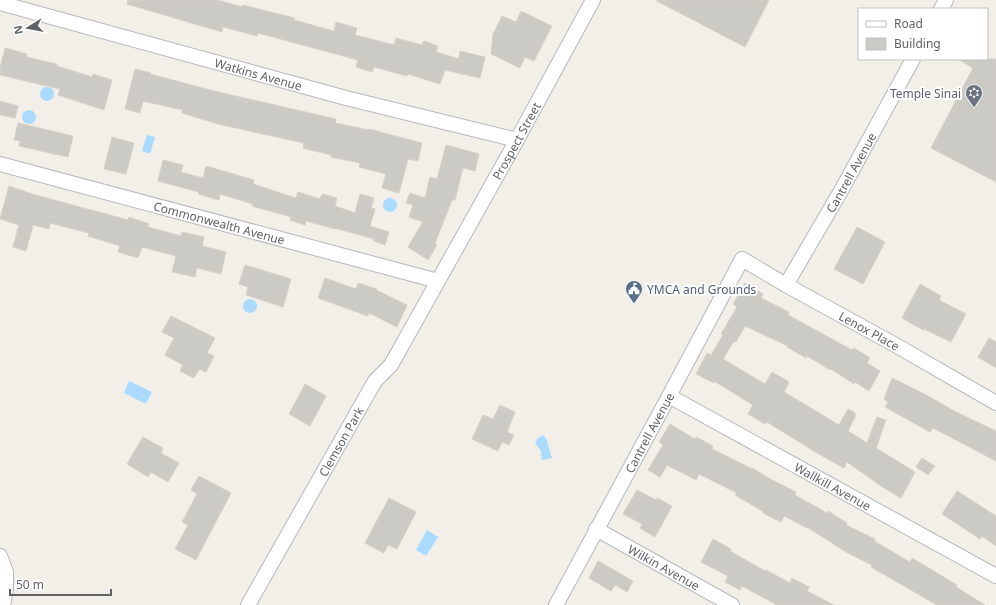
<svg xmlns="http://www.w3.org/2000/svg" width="996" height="605" font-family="'Noto Sans',sans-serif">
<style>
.water{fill:#aadaff}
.building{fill:#cccac5;stroke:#d6d1c6}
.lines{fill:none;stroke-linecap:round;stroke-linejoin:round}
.minor-casing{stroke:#b5b8bc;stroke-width:16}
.minor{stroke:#fff;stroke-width:14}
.labels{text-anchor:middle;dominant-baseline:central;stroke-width:4;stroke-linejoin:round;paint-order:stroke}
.street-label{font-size:12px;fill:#5f6368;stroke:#fff}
.worship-label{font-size:12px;fill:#5b616d;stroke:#fff;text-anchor:end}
.service-label{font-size:12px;fill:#4e5e75;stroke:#fff;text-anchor:start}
</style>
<rect width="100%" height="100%" fill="#f1efe8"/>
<g class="water">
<circle cx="47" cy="94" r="7"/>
<circle cx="29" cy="117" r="7"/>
<path d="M147,135L155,137L150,154L142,151Z"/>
<circle cx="390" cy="205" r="7"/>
<circle cx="250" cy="306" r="7"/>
<path d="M129,381L152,392L146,404L124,393Z"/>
<path d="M543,435L546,438L552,458L542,460L541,451L535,443L537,439Z"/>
<path d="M427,530L438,537L426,556L416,550Z"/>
</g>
<g class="building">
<path d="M128,0H217L243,7V5L274,13L295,18L294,20L334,31L336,22L357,28L355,35L394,45L396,38L422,45L424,41L438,46L436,52L459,59L460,51L485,57L480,78L445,70L440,84L408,74L407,76L374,67L372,72L356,67L358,60L258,33L257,36L223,27L222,32L127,4Z"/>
<path d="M655,0H769L745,47Z"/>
<path d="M521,11L552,26L534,61L525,57L520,68L491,54L493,34L502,16L516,22Z"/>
<path d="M5,48L27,54L26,57L57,64V66L92,77L93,74L112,80L104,110L58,95L60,89L0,75V68Z"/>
<path d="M958,59H996V182L931,148L973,68Z"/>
<path d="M135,69L151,73L150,74L214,91L336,119L335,123L369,130V129L422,143L418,161L408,159L399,193L382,188L386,174L359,167L360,163L331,157V155L303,148L304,143L218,124L182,113L183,110L143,101L140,113L125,109Z"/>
<path d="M0,101L18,106L15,118L0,115Z"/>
<path d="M18,123L73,136L68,157L19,146L20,141L14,140Z"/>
<path d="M112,137L134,143L126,174L104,169Z"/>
<path d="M446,145L479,154L475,171L463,168L455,200H452L435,243L437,245L428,260L408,247L423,222L409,217L413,205L406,203L410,193L425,198L430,177L437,179Z"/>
<path d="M163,160L183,165L181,172L203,178L206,166L254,180L253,184L296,198L298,192L320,199L322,194L337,198L335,206L355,213L360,194L374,198L371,208L375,209L370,226L389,232L385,245L374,241V239L335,228V229L306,221L305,225L290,220L291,217L252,206L253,204L220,194L219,200L198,194L199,192L158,181Z"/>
<path d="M9,186L32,194L128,220L129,217L149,224L148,227L181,236L182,232L204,237L202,246L226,252L221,274L197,268L195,277L172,272L176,256L142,247L138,258L118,252L120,246L88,236L89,233L50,223L49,229L33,225L26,251L13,247L19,225L0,219Z"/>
<path d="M857,227L885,242L863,284L834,269Z"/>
<path d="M245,265L291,279L283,307L246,295L248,287L239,284Z"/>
<path d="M325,278L356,289L358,283L377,289L376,290L407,305L397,327L369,313L368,316L318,298Z"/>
<path d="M745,283L763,294L761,298L789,312L788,315L852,350L854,348L870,358L867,363L880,371L869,391L855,382L854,384L831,369L830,370L807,356L806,358L787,347L788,346L745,326L736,342L734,341L723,359L765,384L772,372L789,382L784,392L839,425L848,409L855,413V417L848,431L867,443L877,417L886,420L876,448L915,472L901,498L884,488L847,462L844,468L817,453L767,422L765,424L748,414L753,405L714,381V383L696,374L707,353L711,355L723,335L721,334L737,307L733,304Z"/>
<path d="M920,284L941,296L939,300L966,314L951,342L924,329L923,330L902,318Z"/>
<path d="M171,316L215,338L207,353L214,356L206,372L199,369L194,378L180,371L183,365L165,355L174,338L162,332Z"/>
<path d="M989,338L996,342V368L978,357Z"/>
<path d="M892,378L930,397L954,411L996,431V461L933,428L930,432L885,407L888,402L884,399Z"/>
<path d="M305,384L326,396L310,426L289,414Z"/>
<path d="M500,405L515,412L507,432L514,435L509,445L502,442L498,451L472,439L483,415L493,419Z"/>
<path d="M670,424L695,439L696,437L713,446L712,449L752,469V468L772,480L796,492L795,495L827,513L828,511L847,523L846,525L875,539L874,541L910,562L912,558L957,585L956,587L985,605H937L871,567L872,565L846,552L807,527V528L784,516L781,522L763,513L764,512L735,495L737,493L699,474L696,480L667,465L660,477L648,470L663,445L659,442Z"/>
<path d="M143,437L163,448L161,453L179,463L168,482L151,472L148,477L127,464Z"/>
<path d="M922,458L935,466L928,475L916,467Z"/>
<path d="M199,476L231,493L196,560L175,549L188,525L182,522L197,494L191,490Z"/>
<path d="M637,490L656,500L657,498L672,506L655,537L640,528L642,524L623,514Z"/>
<path d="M957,491L996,516V546L982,536L980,539L942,514Z"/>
<path d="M389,498L416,512L397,549L388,545L384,553L365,543Z"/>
<path d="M713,539L731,549L730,551L765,571L766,570L790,583L792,578L809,587L807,591L834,605H777L742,586L740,590L725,582L728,576L701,562Z"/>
<path d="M598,561L633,581L627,592L615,585L611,591L589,578Z"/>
</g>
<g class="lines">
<defs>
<g id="minor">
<path id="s1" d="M0,3L346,98L517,140"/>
<path d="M941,9L946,0"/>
<path id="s2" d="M0,164L438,281"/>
<path id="s3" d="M786,285L842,189L913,59"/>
<path id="s4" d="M669,396L996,576"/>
<path id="s5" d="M596,529L732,605"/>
<path d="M0,556L6,572V589L3,605"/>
<path id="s6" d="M248,605L375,381L391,365L513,147L593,0"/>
<path id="s7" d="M556,605L669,396L742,259L786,285L899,347L996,403"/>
</g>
</defs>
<use href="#minor" class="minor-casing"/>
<use href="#minor" class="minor"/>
</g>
<defs>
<symbol id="synagogue-pin" viewBox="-11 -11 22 30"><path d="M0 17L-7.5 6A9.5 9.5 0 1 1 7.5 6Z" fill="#6b7280" stroke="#fff"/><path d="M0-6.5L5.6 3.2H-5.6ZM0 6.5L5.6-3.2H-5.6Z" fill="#fff"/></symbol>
<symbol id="civic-pin" viewBox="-11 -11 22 30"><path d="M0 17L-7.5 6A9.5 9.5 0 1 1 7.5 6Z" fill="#5c6f8a" stroke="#fff"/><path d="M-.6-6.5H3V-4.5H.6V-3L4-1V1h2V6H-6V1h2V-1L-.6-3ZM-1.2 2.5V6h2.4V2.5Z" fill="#fff"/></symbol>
</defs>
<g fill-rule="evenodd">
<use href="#synagogue-pin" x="964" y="83" width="20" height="27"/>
<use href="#civic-pin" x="624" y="279" width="20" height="27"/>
</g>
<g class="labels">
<g class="street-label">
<text stroke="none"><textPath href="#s1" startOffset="268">Watkins Avenue</textPath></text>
<text stroke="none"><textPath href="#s6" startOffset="537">Prospect Street</textPath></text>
<text stroke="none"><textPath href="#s3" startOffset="130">Cantrell Avenue</textPath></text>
<text stroke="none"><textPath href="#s2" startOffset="227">Commonwealth Avenue</textPath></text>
<text stroke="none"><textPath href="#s7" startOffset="539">Lenox Place</textPath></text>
<text stroke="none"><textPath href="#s7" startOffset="196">Cantrell Avenue</textPath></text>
<text stroke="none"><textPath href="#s6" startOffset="188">Clemson Park</textPath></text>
<text stroke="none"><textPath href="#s4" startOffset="187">Wallkill Avenue</textPath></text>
<text stroke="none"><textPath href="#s5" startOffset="78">Wilkin Avenue</textPath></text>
</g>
<g class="worship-label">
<text x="961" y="93">Temple Sinai</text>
</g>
<g class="service-label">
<text x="647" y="289">YMCA and Grounds</text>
</g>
</g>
<rect x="858" y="8" width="130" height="52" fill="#ffffff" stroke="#bfc1c3"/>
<rect x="866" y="21" width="20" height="6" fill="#ffffff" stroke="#bfc1c3"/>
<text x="894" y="28" font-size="12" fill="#5f6368">Road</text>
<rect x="866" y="38" width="20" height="12" fill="#cccac5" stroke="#bfc1c3"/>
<text x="894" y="48" font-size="12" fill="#5f6368">Building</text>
<g transform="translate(28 28) rotate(259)" stroke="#ffffff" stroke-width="3" paint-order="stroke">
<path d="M0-3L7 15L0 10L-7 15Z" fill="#5f6368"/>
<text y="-6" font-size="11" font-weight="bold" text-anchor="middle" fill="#5f6368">N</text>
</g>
<path d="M10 589v6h101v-6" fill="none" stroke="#5f6368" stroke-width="2"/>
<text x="16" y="589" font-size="12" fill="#5f6368" stroke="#ffffff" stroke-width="3" paint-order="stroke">50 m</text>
</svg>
